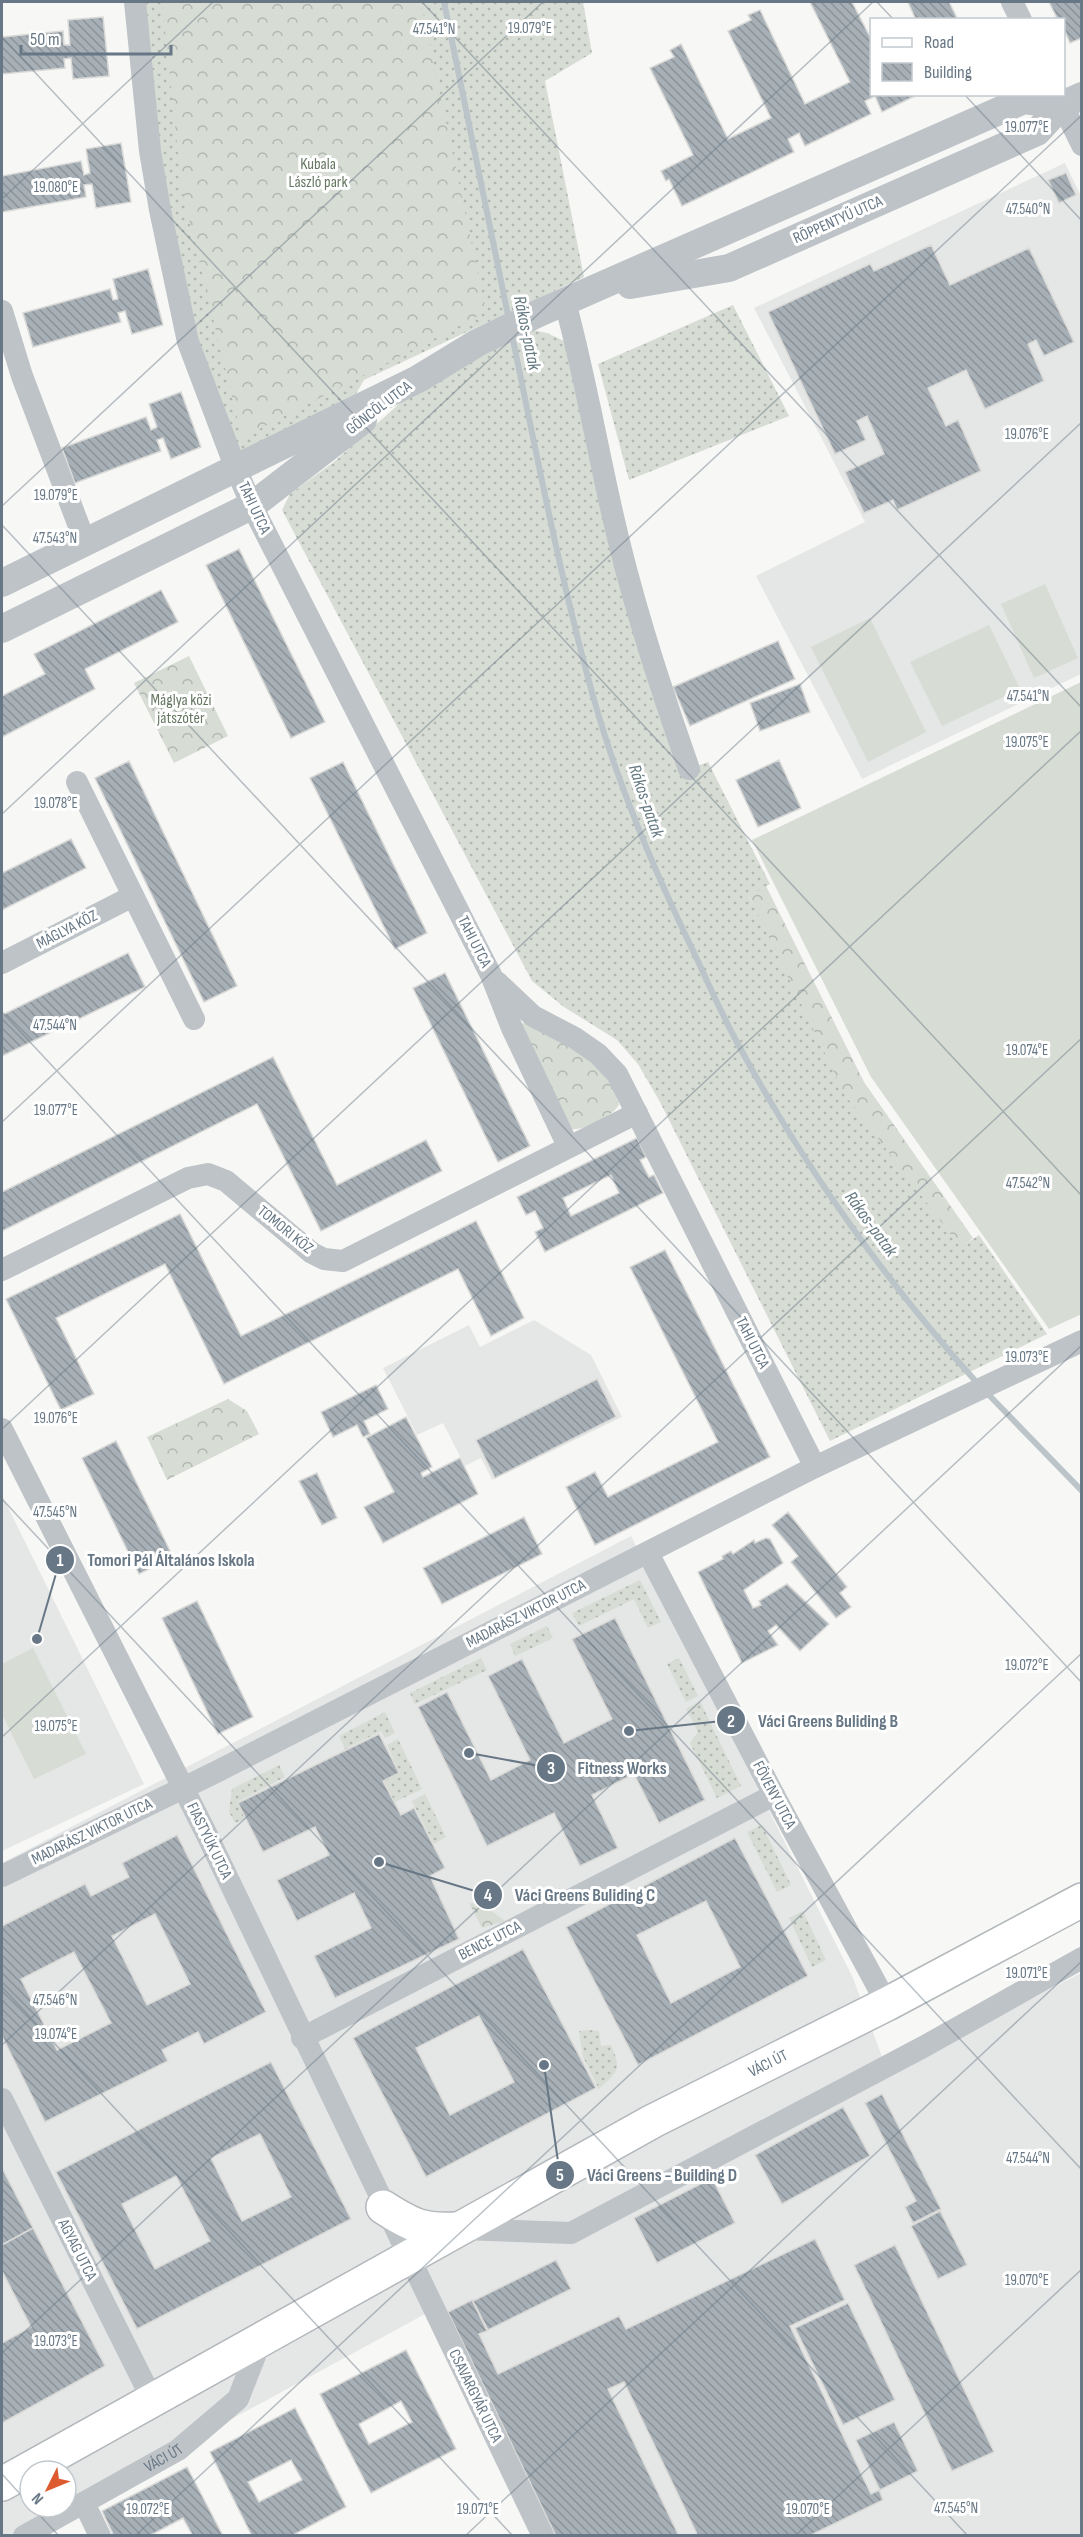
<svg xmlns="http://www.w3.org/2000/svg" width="1083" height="2537" font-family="'Sofia Sans Condensed',sans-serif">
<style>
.built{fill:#e5e6e6;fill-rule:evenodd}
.grass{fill:url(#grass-dots)}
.forest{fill:url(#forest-crowns)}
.pitch{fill:#d7dcd4}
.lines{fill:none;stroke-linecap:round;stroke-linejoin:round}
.stream{stroke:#bac4c9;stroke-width:6}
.building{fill:url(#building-back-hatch);stroke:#d9d9d7;stroke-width:1.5;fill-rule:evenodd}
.primary-casing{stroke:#b2b7bb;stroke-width:36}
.minor{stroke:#bec3c7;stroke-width:22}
.tertiary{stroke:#bec3c7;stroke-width:28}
.primary{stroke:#fff;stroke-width:33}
.ticks{fill:none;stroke:#677785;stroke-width:1.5;stroke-opacity:0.45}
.labels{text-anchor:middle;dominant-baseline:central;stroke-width:6;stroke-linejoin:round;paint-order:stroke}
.park-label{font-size:16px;fill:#667762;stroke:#fff}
.street-label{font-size:16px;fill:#677785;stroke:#fff}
.water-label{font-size:18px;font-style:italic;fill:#637880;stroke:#fff}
.ticks-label{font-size:15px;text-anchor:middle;fill:#677785;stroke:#fff;stroke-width:6;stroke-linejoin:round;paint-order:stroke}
.leader{fill:none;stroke:#677785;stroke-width:2}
.callout-dot{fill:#677785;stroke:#fff;stroke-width:2}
.mark-label{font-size:18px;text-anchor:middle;font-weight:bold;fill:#fff}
.callout-label{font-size:18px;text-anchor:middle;font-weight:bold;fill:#677785;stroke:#fff;stroke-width:6;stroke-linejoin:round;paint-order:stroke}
</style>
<defs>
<pattern id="grass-dots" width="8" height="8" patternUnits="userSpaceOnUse" patternTransform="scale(1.5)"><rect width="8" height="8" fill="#d7dcd4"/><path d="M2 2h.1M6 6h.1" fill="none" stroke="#b2b7b2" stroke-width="1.8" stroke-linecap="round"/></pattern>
<pattern id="forest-crowns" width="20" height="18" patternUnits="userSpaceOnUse" patternTransform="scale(1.5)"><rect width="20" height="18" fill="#d7dcd4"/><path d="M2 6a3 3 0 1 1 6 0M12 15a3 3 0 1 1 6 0" fill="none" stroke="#b2b7b2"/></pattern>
<pattern id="building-back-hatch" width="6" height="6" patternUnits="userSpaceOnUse" patternTransform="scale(1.5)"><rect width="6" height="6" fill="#a7b0b6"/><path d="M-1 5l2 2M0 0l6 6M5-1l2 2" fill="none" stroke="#8c949a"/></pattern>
</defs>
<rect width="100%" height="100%" fill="#f7f7f5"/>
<g class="built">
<path d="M1065,163L1082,198L1081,674L862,779L756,576L865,522L754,308Z"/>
<path d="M534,1320L591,1355L622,1417L492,1480L481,1458L465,1466L443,1423L417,1435L383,1368L469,1325L480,1347Z"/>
<path d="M2,1495L144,1784L2,1851Z"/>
<path d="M631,1536L853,1978L888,2073L1081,1973V2535H552L440,2306L18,2535L2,2536V1863ZM30,2471H66V2507H30Z"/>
</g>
<g class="grass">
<path d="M135,2H583L592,53L545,81L584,277L364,380L343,416L236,469L188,342Z"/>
<path d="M733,305L789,416L629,480L598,364Z"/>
<path d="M533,330L547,333L577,347L689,769L708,762L770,884L749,897L961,1247L979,1235L1047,1334L830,1441L660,1102L638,1064L617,1040L564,1007L532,981L282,510L290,494L334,462L417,388Z"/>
<path d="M640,1580L661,1622L648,1628L634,1599L579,1626L572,1613Z"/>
<path d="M547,1626L553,1638L515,1656L510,1644Z"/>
<path d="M481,1658L487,1670L415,1704L410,1693Z"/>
<path d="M679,1658L698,1696L686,1702L667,1664Z"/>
<path d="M700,1701L741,1786L717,1798L690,1743L698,1732L686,1709Z"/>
<path d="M385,1712L395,1733L385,1738L381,1731L345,1749L339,1736Z"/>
<path d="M398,1739L422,1789L395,1802L384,1781L400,1773L387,1745Z"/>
<path d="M279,1765L285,1777L237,1802L245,1819L235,1823L229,1812L232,1789Z"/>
<path d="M425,1794L446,1837L434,1844L412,1801Z"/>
<path d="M762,1825L791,1885L777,1892L747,1832Z"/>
<path d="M803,1911L826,1960L812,1967L789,1918Z"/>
<path d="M588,2030L599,2031L601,2046L611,2045C622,2070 618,2071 599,2089L583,2057L579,2031Z"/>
</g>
<g class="forest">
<path d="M162,2H421L486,312L242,438L182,190Z"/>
<path d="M189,656L228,736L174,763L134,683Z"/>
<path d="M766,886L864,1082L973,1238L961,1248L845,1095L749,896Z"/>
<path d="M526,1021C562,1042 608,1061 619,1105C611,1117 584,1131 571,1129L519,1026Z"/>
<path d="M228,1399L247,1411L259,1434L167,1480L147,1437Z"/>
<path d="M469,1903L482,1904L505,1921L482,1928Z"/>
</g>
<g class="pitch">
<path d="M1045,584L1078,658L1034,678L1001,604Z"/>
<path d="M870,618L926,732L868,762L811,647Z"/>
<path d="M989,625L1020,689L942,726L910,662Z"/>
<path d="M1081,682L1082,1314L1049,1329L871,1077L752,840Z"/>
<path d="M33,1648L86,1754L34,1779L2,1714V1664Z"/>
</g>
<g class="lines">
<g class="stream">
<path d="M444,2L509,320"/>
<path d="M512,335C537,456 560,577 593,696C618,786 655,872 696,957C710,987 723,1017 739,1046C805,1168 886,1282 979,1385"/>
<path d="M986,1392L1082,1491"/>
</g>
</g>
<g class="building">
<path d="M810,2H852L872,41V94H919L882,112L875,96L865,101L871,114L805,146L799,133L788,139L794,152L682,206L669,179L666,181L661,171L693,155L650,68L674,57L670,50L681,44L728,139L771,118L728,31L751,20L748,15L760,10L805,104L850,82Z"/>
<path d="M908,2H949L958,20H916Z"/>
<path d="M1049,2H1082V38L1070,43L1064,29V20H1058Z"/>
<path d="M103,17L109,76L73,79L71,58L64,59L65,68L2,74V37L63,31L64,45H70L68,20Z"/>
<path d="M121,143L131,202L96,208L92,184L84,185L86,197L2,212V176L81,161L84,175L90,173L86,149Z"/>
<path d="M1066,173L1076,195L1059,203L1048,180Z"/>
<path d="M931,245L950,285L1029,248L1074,342L1044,356L1036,340L1028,344L1044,381L985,409L966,370L928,388L946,426L958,420L981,471L897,510L893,500L864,513L845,472L884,454L867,416L857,421L866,440L835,454L768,312L870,264L874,271Z"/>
<path d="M148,269L163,325L132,334L125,311L118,313L121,322L33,347L23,313L110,289L113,300L118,299L113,279Z"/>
<path d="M181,392L201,447L171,459L163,438L157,440L161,451L75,483L62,448L146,417L151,430L157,427L149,404Z"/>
<path d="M239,549L325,722L291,738L206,565Z"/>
<path d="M161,590L178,622L85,669L95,689L2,737V696L45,674L34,654Z"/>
<path d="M778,641L795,679L690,726L673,687Z"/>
<path d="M800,684L810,712L760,731L750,703Z"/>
<path d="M779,760L801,808L758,827L736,780Z"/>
<path d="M129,761L237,986L204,1002L95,778Z"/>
<path d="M343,762L427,933L395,949L310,778Z"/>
<path d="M71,839L86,868L2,910V873Z"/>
<path d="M128,953L145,987L2,1056V1015Z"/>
<path d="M445,973L530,1146L498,1162L413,988Z"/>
<path d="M273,1057L337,1185L426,1140L442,1171L321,1231L257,1104L2,1231V1192Z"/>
<path d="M637,1138L646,1157L640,1160L649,1177L654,1175L663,1193L545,1252L535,1232L543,1228L535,1211L526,1215L517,1197ZM611,1175L619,1193L571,1216L563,1198Z"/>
<path d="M180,1214L241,1336L476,1221L524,1318L491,1336L458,1269L224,1384L165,1264L56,1318L94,1394L61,1410L6,1299Z"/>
<path d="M665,1250L770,1457L595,1545L566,1487L595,1472L608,1497L718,1442L630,1267Z"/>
<path d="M597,1379L616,1417L495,1478L476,1440Z"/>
<path d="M376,1385L388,1409L364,1421L370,1434L363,1437L357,1425L333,1437L321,1412Z"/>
<path d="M406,1417L432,1467L421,1473L423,1477L460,1458L478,1494L383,1543L364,1507L394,1492L366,1438Z"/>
<path d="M116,1441L173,1557L139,1574L82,1458Z"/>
<path d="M317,1473L337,1518L322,1525L299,1481Z"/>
<path d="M788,1512L847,1587L840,1593L851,1607L836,1618L791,1562L798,1556L772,1525Z"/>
<path d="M524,1517L542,1554L442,1604L423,1568Z"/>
<path d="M766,1538L770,1539L783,1563L744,1590L753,1608L761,1605L759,1601L787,1584L829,1624L800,1651L776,1625L768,1631L778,1645L742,1663L698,1572L723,1559L722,1556L731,1551L733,1554L754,1540L755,1543Z"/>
<path d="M197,1601L253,1717L218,1734L162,1618Z"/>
<path d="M615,1618L705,1800L659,1823L634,1774L592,1795L618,1848L580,1866L554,1813L487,1846L418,1707L447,1692L491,1780L530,1760L488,1676L522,1659L564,1743L612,1719L572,1639Z"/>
<path d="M379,1734L399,1773L383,1781L401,1815L414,1808L445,1868L430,1876L459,1939L335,1998L314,1956L371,1928L354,1893L297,1921L277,1880L329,1855L315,1827L263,1852L238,1803Z"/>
<path d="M177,1835L266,2012L204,2044L198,2032L162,2050L168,2061L45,2122L2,2036V1926L85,1884L91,1896L129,1877L122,1863ZM155,1914L190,1984L147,2005L112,1936ZM74,1952L111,2023L57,2050L21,1979Z"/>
<path d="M735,1838L808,1976L638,2065L566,1927ZM706,1901L740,1967L671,2003L637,1935Z"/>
<path d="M523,1949L596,2088L426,2177L353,2038ZM479,2016L514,2082L450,2115L416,2048Z"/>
<path d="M271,2062L351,2219L137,2329L56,2172ZM260,2134L291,2197L242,2221L211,2158ZM176,2176L210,2241L155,2269L122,2204Z"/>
<path d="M882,2094L941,2209L913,2223L905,2207L916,2201L865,2103Z"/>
<path d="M843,2107L870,2156L782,2204L755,2155Z"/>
<path d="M2,2168L33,2228L2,2245Z"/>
<path d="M712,2178L735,2223L657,2263L634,2218Z"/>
<path d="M940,2211L967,2265L938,2279L911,2226Z"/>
<path d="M33,2228L105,2366L2,2423V2343L31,2327L2,2271V2245Z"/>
<path d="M815,2239L845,2300L790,2326L871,2494L879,2490L883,2500L809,2536H698L624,2382L608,2389L679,2536H556L448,2312L472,2300L487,2331L479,2334L498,2374L619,2316L626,2329Z"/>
<path d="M895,2245L994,2452L952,2471L854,2265Z"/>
<path d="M556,2260L571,2289L488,2330L473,2301Z"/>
<path d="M848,2303L895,2400L843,2425L795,2328Z"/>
<path d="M406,2350L456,2449L371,2493L320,2394ZM401,2401L412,2422L369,2444L359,2424Z"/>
<path d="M295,2408L346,2507L291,2536H252L210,2452ZM291,2460L302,2480L259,2502L248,2482Z"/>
<path d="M894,2422L918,2471L880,2490L856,2440Z"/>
<path d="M187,2467L223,2536H193L183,2518L149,2536H114L102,2511Z"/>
</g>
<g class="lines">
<defs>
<g id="primary">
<path d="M383,2207C411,2225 423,2231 456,2229"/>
<path id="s2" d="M2,2484L653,2121L887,2004L1082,1900"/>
</g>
</defs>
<use href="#primary" class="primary-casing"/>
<g class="minor">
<path d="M135,2L150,151L160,210L188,342L236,469L254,510L491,975L512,1028L568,1146"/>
<path d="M1012,2L1021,20"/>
<path d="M1057,94L1082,145"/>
<path d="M565,302C583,368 595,436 610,503C630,595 658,680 689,769"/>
<path d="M2,311L22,376L85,542"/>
<path d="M77,782L194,1019"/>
<path d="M2,963L133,896"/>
<path d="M497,982L533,1016L575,1038L598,1054L617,1074L815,1467"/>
<path d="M2,1270L188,1178L208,1174L226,1181L312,1253L324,1259L343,1261L637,1113"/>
<path d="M2,1429L207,1835L543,2536"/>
<path d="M648,1553L774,1795L887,2004"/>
<path d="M2,1876L216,1772L815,1467L1082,1341"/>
<path d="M302,2038L774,1795"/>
<path d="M2,2099L153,2401"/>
<path d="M462,2229L571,2233L925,2046L1082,1958"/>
<path d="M84,2503L100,2536"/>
<path id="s1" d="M24,2536L178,2450L238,2399L262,2338"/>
</g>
<g class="tertiary">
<path d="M630,285L729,268L1037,132L1062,105L1082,96"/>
<path d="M2,583L418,379L477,343L539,313L1024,100L1062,105"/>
<path d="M2,629L253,505L363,420"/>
</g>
<use href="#primary" class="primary"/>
</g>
<path class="ticks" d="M422,2L1082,708M877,2L894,20M2,37L1082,1196M964,94L1082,221M2,199L213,2M2,506L543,2M2,525L1082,1683M2,814L873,2M2,1012L1082,2170M2,1122L1082,115M2,1429L1082,422M2,1499L968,2536M2,1737L1082,730M2,1987L513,2536M2,2045L1082,1038M2,2353L1082,1345M2,2474L30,2505M32,2507L59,2536M135,2536L1082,1653M465,2536L1082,1961M795,2536L1082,2269"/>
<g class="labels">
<g class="park-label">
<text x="318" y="164">Kubala<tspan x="318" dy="18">László park</tspan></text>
<text x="181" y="700">Máglya közi<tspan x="181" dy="18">játszótér</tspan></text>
</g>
<g class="street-label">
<text transform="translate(838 220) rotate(-24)">RÖPPENTYŰ UTCA</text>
<text transform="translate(379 408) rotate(-37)">GÖNCÖL UTCA</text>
<text transform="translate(254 508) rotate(65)">TAHI UTCA</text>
<text transform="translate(67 930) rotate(-27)">MÁGLYA KÖZ</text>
<text transform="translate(474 942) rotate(63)">TAHI UTCA</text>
<text transform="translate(285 1230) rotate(39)">TOMORI KÖZ</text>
<text transform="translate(752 1343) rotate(63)">TAHI UTCA</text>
<text transform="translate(526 1614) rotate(-27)">MADARÁSZ VIKTOR UTCA</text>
<text transform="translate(774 1795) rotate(62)">FÖVENY UTCA</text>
<text transform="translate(92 1832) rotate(-26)">MADARÁSZ VIKTOR UTCA</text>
<text transform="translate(209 1841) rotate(64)">FIASTYÚK UTCA</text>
<text transform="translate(490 1941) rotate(-27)">BENCE UTCA</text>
<text stroke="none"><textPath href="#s2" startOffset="874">VÁCI ÚT</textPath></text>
<text transform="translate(77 2250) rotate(63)">AGYAG UTCA</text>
<text transform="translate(475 2396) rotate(64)">CSAVARGYÁR UTCA</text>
<text stroke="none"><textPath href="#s1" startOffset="160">VÁCI ÚT</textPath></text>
</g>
<g class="water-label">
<text transform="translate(527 333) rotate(78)">Rákos-patak</text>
<text transform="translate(646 801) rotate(71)">Rákos-patak</text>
<text transform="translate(871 1224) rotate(54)">Rákos-patak</text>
</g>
</g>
<g class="ticks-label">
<text x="530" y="33">19.079°E</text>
<text x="434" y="34">47.541°N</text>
<text x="1027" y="132">19.077°E</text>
<text x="56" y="192">19.080°E</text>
<text x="1028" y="214">47.540°N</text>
<text x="1027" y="439">19.076°E</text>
<text x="56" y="500">19.079°E</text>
<text x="55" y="543">47.543°N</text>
<text x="1028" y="701">47.541°N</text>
<text x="1027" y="747">19.075°E</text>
<text x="56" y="808">19.078°E</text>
<text x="55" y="1030">47.544°N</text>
<text x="1027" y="1055">19.074°E</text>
<text x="56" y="1115">19.077°E</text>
<text x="1028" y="1188">47.542°N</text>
<text x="1027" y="1362">19.073°E</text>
<text x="56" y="1423">19.076°E</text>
<text x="55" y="1517">47.545°N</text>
<text x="1027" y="1670">19.072°E</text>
<text x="56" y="1731">19.075°E</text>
<text x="1027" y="1978">19.071°E</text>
<text x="55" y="2005">47.546°N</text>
<text x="56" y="2039">19.074°E</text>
<text x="1028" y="2163">47.544°N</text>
<text x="1027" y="2285">19.070°E</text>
<text x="56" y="2346">19.073°E</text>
<text x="956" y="2513">47.545°N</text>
<text x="148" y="2514">19.072°E</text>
<text x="478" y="2514">19.071°E</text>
<text x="808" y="2514">19.070°E</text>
</g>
<path class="leader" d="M37 1639L60 1560M629 1731L731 1720M469 1753L551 1768M379 1862L488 1895M544 2065L560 2175"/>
<g class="callout-dot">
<circle cx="37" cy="1639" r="6"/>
<circle cx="629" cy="1731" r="6"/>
<circle cx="469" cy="1753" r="6"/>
<circle cx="379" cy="1862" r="6"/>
<circle cx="544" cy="2065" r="6"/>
<circle cx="60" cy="1560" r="15"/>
<circle cx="731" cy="1720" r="15"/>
<circle cx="551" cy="1768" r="15"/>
<circle cx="488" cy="1895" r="15"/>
<circle cx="560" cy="2175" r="15"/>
</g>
<g class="mark-label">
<text x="60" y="1566">1</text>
<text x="731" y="1727">2</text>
<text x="551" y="1774">3</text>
<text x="488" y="1901">4</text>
<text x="560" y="2181">5</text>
</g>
<g class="callout-label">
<text x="171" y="1566">Tomori Pál Általános Iskola</text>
<text x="828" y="1727">Váci Greens Buliding B</text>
<text x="622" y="1774">Fitness Works</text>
<text x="585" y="1901">Váci Greens Buliding C</text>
<text x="662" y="2181">Váci Greens - Building D</text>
</g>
<rect width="1083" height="2537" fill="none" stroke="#677785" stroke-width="6"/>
<rect x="870" y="18" width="195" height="78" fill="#ffffff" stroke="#c2c9ce" stroke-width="1.5"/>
<rect x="882" y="38" width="30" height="9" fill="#ffffff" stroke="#c2c9ce" stroke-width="1.5"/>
<text x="924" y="48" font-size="18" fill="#677785">Road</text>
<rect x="882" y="63" width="30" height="18" fill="url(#building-back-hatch)" stroke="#c2c9ce" stroke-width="1.5"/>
<text x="924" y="78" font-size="18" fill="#677785">Building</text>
<g transform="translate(48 2489) rotate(227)"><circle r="28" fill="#ffffff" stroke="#c2c9ce" stroke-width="1.5"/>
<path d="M0-4.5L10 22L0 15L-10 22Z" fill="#dd5b2f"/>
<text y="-9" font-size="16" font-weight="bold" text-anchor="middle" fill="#677785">N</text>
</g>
<path d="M21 45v9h150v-9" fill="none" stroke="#677785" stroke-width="3"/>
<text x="30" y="45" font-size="18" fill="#677785" stroke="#ffffff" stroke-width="4.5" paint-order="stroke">50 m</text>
</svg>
